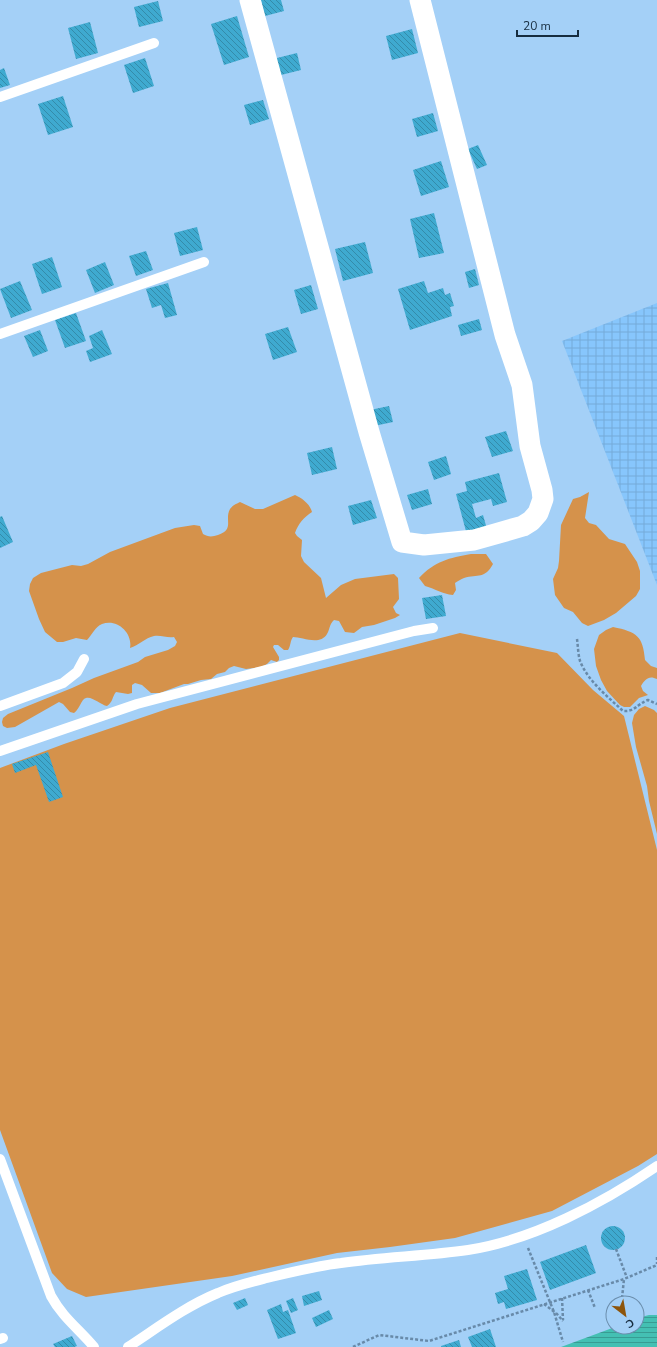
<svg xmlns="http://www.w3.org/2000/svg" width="657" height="1347" font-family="'Nunito Sans',sans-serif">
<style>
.industrial{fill:url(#industrial-grid)}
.green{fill:#d5924b}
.water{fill:url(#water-rules)}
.building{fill:url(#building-back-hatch)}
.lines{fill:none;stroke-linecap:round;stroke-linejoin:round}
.path{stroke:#688aa9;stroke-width:2.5;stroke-dasharray:3 2;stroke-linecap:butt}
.lane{stroke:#fff;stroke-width:10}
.street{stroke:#fff;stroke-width:21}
</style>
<defs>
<pattern id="industrial-grid" width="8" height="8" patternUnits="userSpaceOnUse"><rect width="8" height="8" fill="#87c6fc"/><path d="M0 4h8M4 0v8" fill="none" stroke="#74aad9"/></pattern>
<pattern id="water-rules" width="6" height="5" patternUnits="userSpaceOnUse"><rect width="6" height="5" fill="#44c0b3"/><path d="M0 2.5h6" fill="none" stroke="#389c93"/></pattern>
<pattern id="building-back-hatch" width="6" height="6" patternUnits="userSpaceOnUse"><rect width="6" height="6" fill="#3faad0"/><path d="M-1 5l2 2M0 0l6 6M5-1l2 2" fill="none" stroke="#348baa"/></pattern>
</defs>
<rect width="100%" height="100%" fill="#a4d0f7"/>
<path class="industrial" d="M657,303V585L562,341Z"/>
<g class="green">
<path d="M589,492L585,518L589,523L596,525L609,539L625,544L637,562L640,571V589L636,596L616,613L604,620L588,626L582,623L573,612L564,608L555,595L553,579L558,568L559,561L561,525L573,499L580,497Z"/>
<path d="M295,495C302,498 310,504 312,512C304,517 298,524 295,533L297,536L302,540L301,556L304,562L321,578L326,598L341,585L355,579L394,574L398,578L399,599L393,607L396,613L400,615L395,618L374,625L362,627L354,633L345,632L339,621L334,620C329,625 330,629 327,634C320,646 302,637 293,637C290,641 291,645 288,650H284L278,645H274L273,647L279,657V660L277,662L271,660L267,664L261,667L246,669L234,666L229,668L225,672L217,674L211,679L201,680L188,684H184L160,693H151L142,685L135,683L132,685V693L128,694L116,692C112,697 113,702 107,706C101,705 92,696 86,698C81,699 80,709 74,713L70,712L63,704L59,702L15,727L7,728L3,726L2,722L3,718L8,714L72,688L94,678L138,662L145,657L168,650L175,646L177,642L174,637C167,638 161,635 154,636C145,638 139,645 130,648C133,633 117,618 102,624C95,627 92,635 87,640L76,638L63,642H57L45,632L39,619L29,591L30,584L33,578L41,573L72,565L81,566L88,564L110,552L175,528L194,525L200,526L203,534C208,537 212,537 218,535C235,529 224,520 230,509C233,505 236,504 240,502L255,509H263Z"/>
<path d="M471,554H486L493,564C485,579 478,574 464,578C461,579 458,581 455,583L456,590L453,595C442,594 436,589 425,586L419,578C435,561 449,558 471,554Z"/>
<path d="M613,627C637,632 643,636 645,660L651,666L657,668V679C649,675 645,679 641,686L643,691L648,695L639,698L630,707H624L620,705L607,691L601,680L596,666L594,649L599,635L606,630Z"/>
<path d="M460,633L557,653L593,690L624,716L657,850V1154L638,1166L552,1211L455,1238L390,1247L337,1253L232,1276L86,1297L67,1289L52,1273L0,1130V768L64,744L170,708Z"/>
<path d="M645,706L654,710L657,713V834L649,801L647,786L636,747L632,723L634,715L639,709Z"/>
</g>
<path class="water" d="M649,1315H657V1347H561L615,1327H637V1318Z"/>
<g class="building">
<path d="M261,0H281L284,11L265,16Z"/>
<path d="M158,1L163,21L139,27L134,7Z"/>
<path d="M237,16L249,57L224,65L211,24Z"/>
<path d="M90,22L98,53L76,59L68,28Z"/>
<path d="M412,29L418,53L392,60L386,36Z"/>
<path d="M297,53L301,70L277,76L273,59Z"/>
<path d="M145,58L154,86L133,93L124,65Z"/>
<path d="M4,68L10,85L0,88V70Z"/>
<path d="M63,96L73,127L48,135L38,104Z"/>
<path d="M263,100L269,119L250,125L244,105Z"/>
<path d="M433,113L438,131L417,137L412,119Z"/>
<path d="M478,145L487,165L477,169L468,149Z"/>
<path d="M441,161L449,187L421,196L413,170Z"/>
<path d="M434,213L444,253L419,258L410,219Z"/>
<path d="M197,227L203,250L180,256L174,233Z"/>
<path d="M365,242L373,273L343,281L335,249Z"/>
<path d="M146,251L153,270L136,276L129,256Z"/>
<path d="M52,257L62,287L42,294L32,264Z"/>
<path d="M105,262L114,285L95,293L86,270Z"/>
<path d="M475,269L479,285L469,288L465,272Z"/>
<path d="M20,281L32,310L11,318L0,289Z"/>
<path d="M424,281L428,293L443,288L445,295L450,293L454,306L450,307L452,316L410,330L398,289Z"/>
<path d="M168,283L177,315L165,318L161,305L152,308L146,289Z"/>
<path d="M311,285L318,309L301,314L294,290Z"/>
<path d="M76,313L86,341L65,348L55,320Z"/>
<path d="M479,319L482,330L461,336L458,325Z"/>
<path d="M288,327L297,352L273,360L265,334Z"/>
<path d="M40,330L48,351L33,357L24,336Z"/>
<path d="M102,330L112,354L90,362L86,351L93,348L89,336Z"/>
<path d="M389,406L393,422L374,426L370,410Z"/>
<path d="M506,431L513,451L492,457L485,437Z"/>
<path d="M332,447L337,469L312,475L307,453Z"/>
<path d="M446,456L451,474L434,480L428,462Z"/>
<path d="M499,473L507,502L493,506L491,499L472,504L476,518L483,515L487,529L467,535L456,494L467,491L465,482Z"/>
<path d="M428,489L432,504L412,510L407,495Z"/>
<path d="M371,500L377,518L353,525L348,506Z"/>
<path d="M2,516L13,542L0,548V517Z"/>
<path d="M442,595L446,616L426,619L422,598Z"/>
<path d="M48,752L63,797L49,802L36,765L15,773L12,764Z"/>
<circle cx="613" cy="1238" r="12"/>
<path d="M586,1245L596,1273L550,1290L540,1262Z"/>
<path d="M527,1269L537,1300L506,1309L504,1302L498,1304L495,1293L508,1289L504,1276Z"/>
<path d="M319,1291L322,1300L304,1306L302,1296Z"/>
<path d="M245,1298L248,1305L237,1310L233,1303Z"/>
<path d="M293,1298L298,1310L291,1313L286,1301Z"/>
<path d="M281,1304L283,1312L288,1310L296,1333L278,1339L267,1310Z"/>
<path d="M329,1310L333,1319L316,1327L312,1318Z"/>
<path d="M490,1329L496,1347H472L468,1337Z"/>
<path d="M72,1336L77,1346L74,1347H55L53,1344Z"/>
<path d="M459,1340L461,1347H441V1346Z"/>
</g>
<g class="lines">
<g class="path">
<path d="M577,639C578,646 578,654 580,661C588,681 607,696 623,711C635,712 637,704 648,700L657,704"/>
<path d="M528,1248L554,1312L563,1342"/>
<path d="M616,1249L627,1278"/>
<path d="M657,1257V1264"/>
<path d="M588,1290L595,1308"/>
<path d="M562,1298L563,1320"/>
<path d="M622,1298L624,1279"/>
<path d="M544,1304L557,1314L563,1321"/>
<path d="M353,1347L379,1335L429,1341L624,1279L657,1265"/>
</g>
<g class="lane">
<path d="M0,97L154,43"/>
<path d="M0,334L204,262"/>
<path d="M0,706L63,683L77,672L84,659"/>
<path d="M0,751L137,704L414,631L433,628"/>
<path d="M0,1159L51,1296C63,1318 79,1329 94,1347"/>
<path d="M0,1339L3,1338"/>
<path d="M128,1347C157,1328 186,1306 218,1293C234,1286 251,1282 267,1278C292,1272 316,1266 341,1263C383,1257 426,1256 468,1250C533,1240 603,1203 657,1166"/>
</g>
<path class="street" d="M250,0L369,432L402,542L424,545L474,540L523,526L531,521L538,513L543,499L542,490L530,446L522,385L505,335L420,0"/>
</g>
<g transform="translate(625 1315) rotate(149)"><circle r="19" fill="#a4d0f7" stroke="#6b8ead"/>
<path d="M0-3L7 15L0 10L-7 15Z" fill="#8d550c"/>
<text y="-6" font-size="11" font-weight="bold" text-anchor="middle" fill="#162c3f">С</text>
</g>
<path d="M517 30v6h61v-6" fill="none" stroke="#162c3f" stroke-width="2"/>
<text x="523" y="30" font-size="12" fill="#162c3f" stroke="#a4d0f7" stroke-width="3" paint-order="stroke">20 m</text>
</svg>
